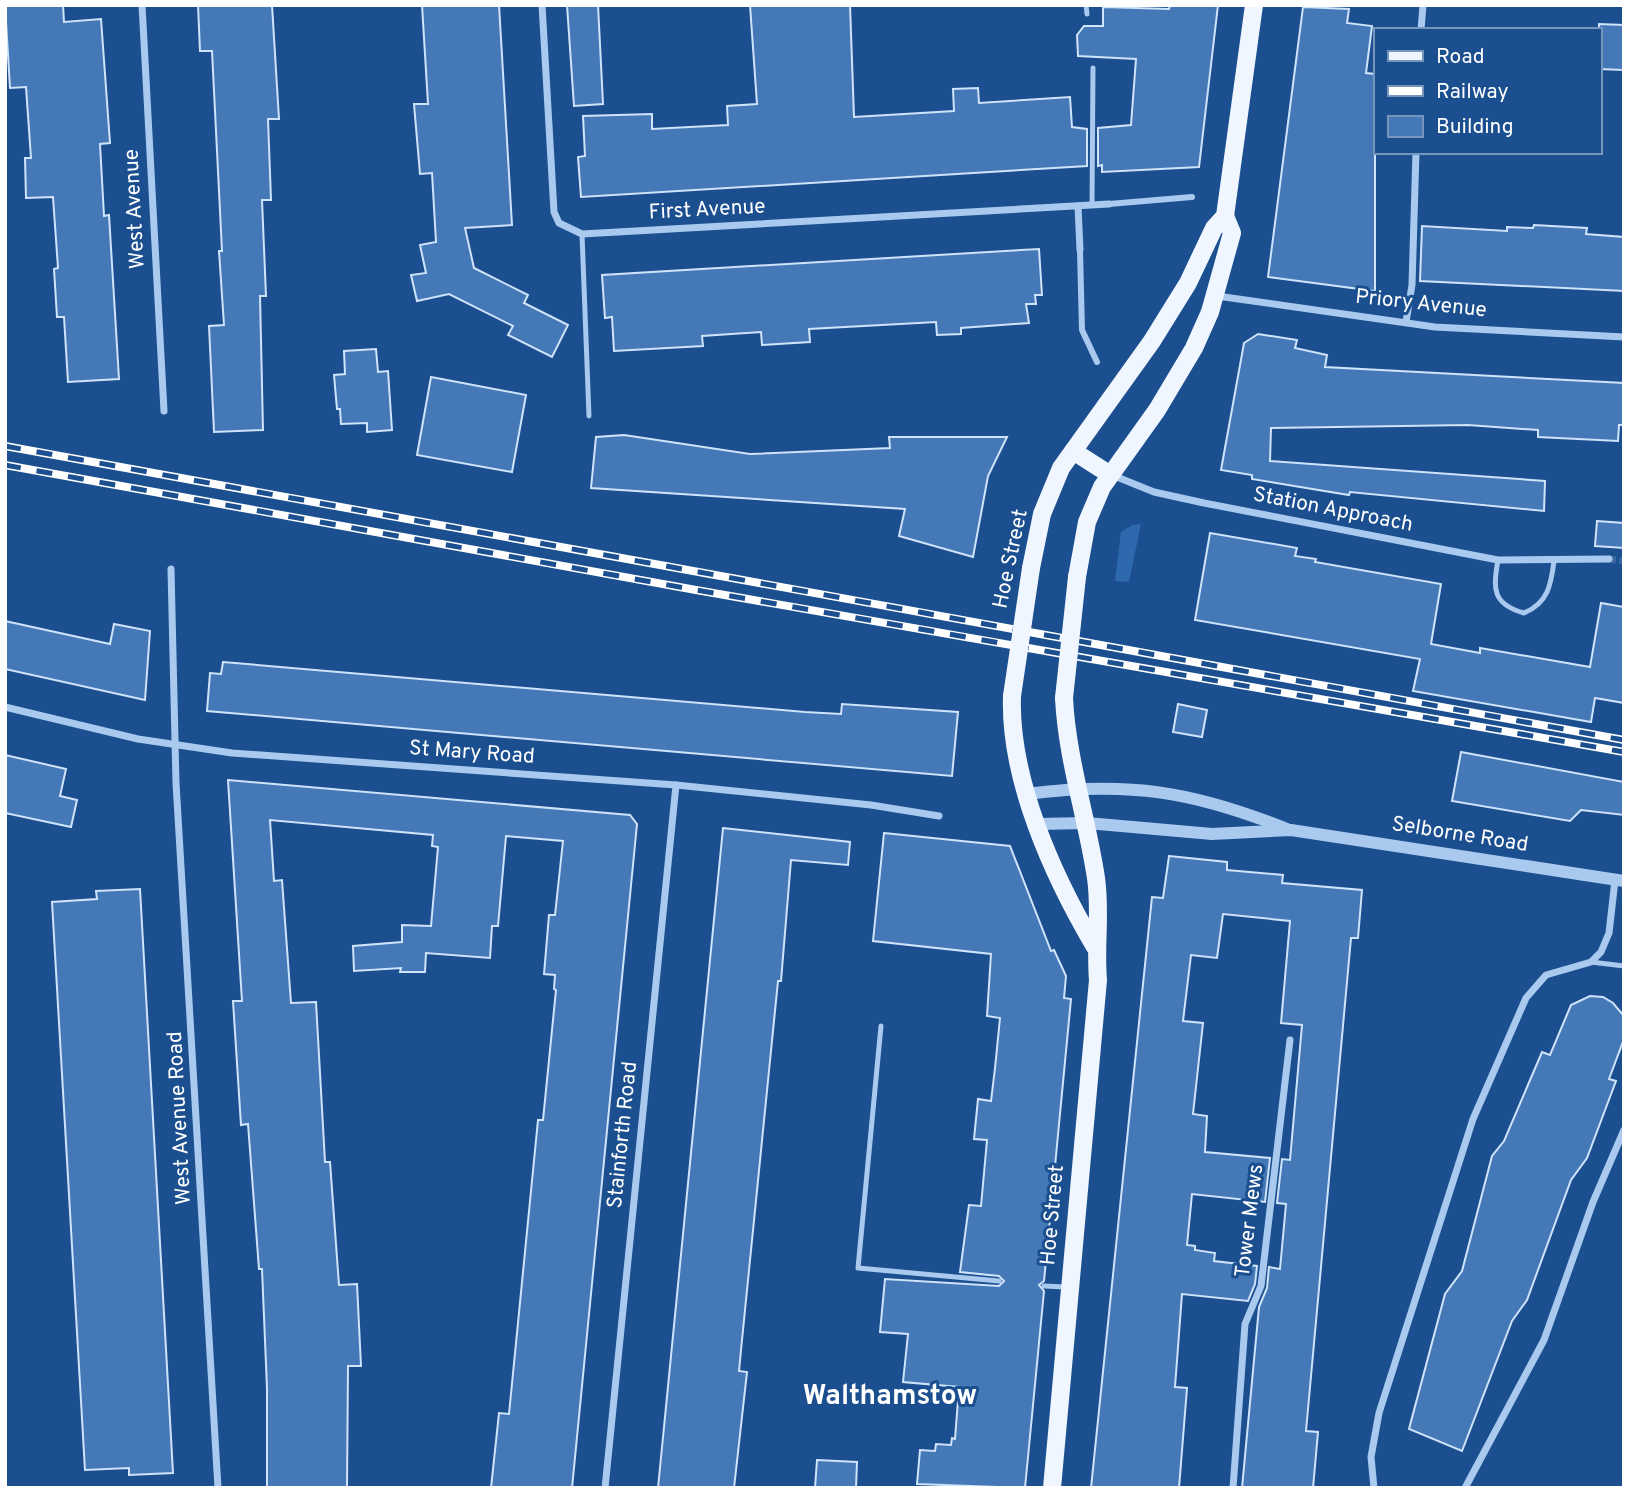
<svg xmlns="http://www.w3.org/2000/svg" width="1629" height="1493" font-family="Overpass,sans-serif">
<style>
.green{fill:#2e69ad}
.building{fill:#4478b7;stroke:#cfe3fa;stroke-width:2}
.lines{fill:none;stroke-linecap:round;stroke-linejoin:round}
.minor-tunnel{stroke:#3d69a0;stroke-width:7;stroke-dasharray:7 3.5;stroke-linecap:butt}
.service{stroke:#a9c9ee;stroke-width:5}
.pedestrian{stroke:#a9c9ee;stroke-width:6}
.minor{stroke:#a9c9ee;stroke-width:7}
.tertiary{stroke:#a9c9ee;stroke-width:12}
.primary{stroke:#f0f6ff;stroke-width:18}
.rail-casing{stroke:#fff;stroke-width:8}
.rail{stroke:#1b4f8f;stroke-width:5;stroke-dasharray:16;stroke-linecap:butt}
.primary-bridge{stroke:#f0f6ff;stroke-width:18}
.labels{text-anchor:middle;dominant-baseline:central;stroke-width:6;stroke-linejoin:round;paint-order:stroke}
.street-label{font-size:21px;fill:#fff;stroke:#1b4f8f}
.district-label{font-size:28px;font-weight:bold;fill:#fff;stroke:#1b4f8f}
</style>
<rect width="100%" height="100%" fill="#1b4f8f"/>
<path class="green" d="M1141,524L1129,582L1115,581L1121,532L1132,525Z"/>
<g class="building">
<path d="M5,5H63L64,22L101,19L110,143L100,144L104,216L109,215L119,379L68,382L64,317H57L54,269L58,268L53,197L26,198L25,158H31L26,87L10,88Z"/>
<path d="M198,5H272L279,119H268L271,200H262L266,296H260L263,430L214,432L209,326L224,325L219,251H222L212,51H200Z"/>
<path d="M422,5H499L512,225L465,228L474,268L528,295L524,303L568,325L552,357L508,335L513,326L449,294L417,301L411,275L426,273L420,245L436,242L432,173L420,174L414,104H428Z"/>
<path d="M567,5H598L603,104L574,106Z"/>
<path d="M750,5H850L854,117L954,111L953,89L978,88L979,103L1070,97L1072,127L1087,129V166L581,197L578,157L585,156L583,116L652,114V129L728,125L727,106L757,104Z"/>
<path d="M1170,5H1218L1199,167L1102,172V165L1098,166V128L1131,125L1136,59L1078,56L1077,35L1084,26H1103V7L1169,9Z"/>
<path d="M1303,7L1349,9L1347,23L1372,26L1366,73L1375,74V291L1268,277Z"/>
<path d="M1599,24L1624,25V70L1599,69Z"/>
<path d="M1534,225L1587,228L1586,234L1624,237V291L1420,281L1422,226L1507,231V227L1533,228Z"/>
<path d="M1039,249L1042,295H1035L1036,304H1026L1029,323L961,328V334L937,335L936,322L809,329L810,342L762,345L761,332L702,336L703,346L614,351L612,317L605,318L602,275Z"/>
<path d="M1258,334L1297,340L1295,348L1327,355L1325,367L1624,383V425H1619L1618,441L1538,437V430L1468,425L1271,428L1270,461L1545,481L1544,511L1350,492L1349,495L1252,479V475L1221,470L1244,343Z"/>
<path d="M376,349L378,372L388,371L392,430L367,432V423L341,424L340,409H337L334,375L345,374L344,351Z"/>
<path d="M431,377L526,395L512,472L417,455Z"/>
<path d="M624,435L750,454L890,448L889,437H1007L988,476L973,557L899,536L905,509L591,488L596,437Z"/>
<path d="M1597,521L1624,523V548L1595,546Z"/>
<path d="M1210,533L1297,548L1295,556L1316,559L1315,562L1441,584L1431,644L1480,653V648L1590,667L1601,603L1624,607V703L1595,698L1591,722L1413,691L1420,659L1195,620Z"/>
<path d="M5,621L110,644L114,624L150,631L145,700L5,669Z"/>
<path d="M223,662L805,712L841,714L842,704L958,712L952,776L207,711L210,673L221,674Z"/>
<path d="M1178,704L1207,710L1202,737L1173,732Z"/>
<path d="M1461,752L1624,782V815L1581,810L1570,821L1452,801Z"/>
<path d="M5,755L66,769L60,796L77,800L71,827L5,813Z"/>
<path d="M228,780L630,815L637,824L572,1488H491L499,1413L509,1414L538,1120H543L556,990L554,989L555,975L544,974L549,915H555L563,841L506,836L498,926H492L490,958L426,953L425,972H400L401,968L354,971L353,946L402,942V925L431,926L438,847L432,846L433,835L270,820L274,881L282,880L291,1003L316,1002L325,1162H330L339,1285L357,1284L361,1366H348L347,1488H267V1388L262,1269H259L248,1124L241,1125L233,1001H242Z"/>
<path d="M723,828L850,842L848,865L791,860L781,981H778L742,1340L739,1371L747,1372L734,1488H658Z"/>
<path d="M884,833L1010,846L1051,951L1054,950L1066,976L1064,998L1071,999L1044,1281L1039,1285L1044,1291L1025,1488L917,1484L920,1450L935,1451L936,1444L951,1445L952,1438L955,1439L959,1387L903,1382L908,1334L880,1332L885,1279L999,1286L1004,1281L999,1276L960,1272L969,1205L981,1206L987,1140L974,1139L978,1099L991,1101L995,1068L1000,1018L987,1016L991,954L873,941Z"/>
<path d="M1169,856L1227,862V870L1283,875L1282,883L1362,890L1358,938H1351L1306,1431L1318,1432L1313,1488H1242L1259,1307L1267,1288L1269,1267L1280,1269L1286,1204L1277,1203L1282,1159L1290,1160L1302,1025L1281,1023L1290,921L1223,914L1217,958L1191,955L1183,1021L1203,1023L1193,1114L1207,1116L1205,1152L1270,1158L1265,1202L1192,1194L1187,1245L1195,1246V1250L1215,1253L1214,1261L1257,1266L1255,1284L1248,1301L1182,1294L1175,1387L1187,1388L1179,1488H1091L1152,897L1163,898Z"/>
<path d="M140,889L173,1473L129,1475V1468L85,1470L52,902L97,899L96,891Z"/>
<path d="M1590,996L1603,997L1613,1003L1624,1016V1039L1609,1079L1616,1081L1587,1158L1571,1180L1527,1300L1512,1321L1462,1451L1409,1429L1445,1294L1462,1271L1492,1156L1504,1141L1542,1052L1550,1055L1571,1005Z"/>
<path d="M817,1460L857,1462L856,1488H815Z"/>
</g>
<g class="lines">
<path class="minor-tunnel" d="M1609,559L1624,561"/>
<g class="service">
<path d="M1086,5L1087,14"/>
<path d="M1092,205L1093,68"/>
<path d="M582,234L589,416"/>
<path d="M1498,560C1493,589 1492,604 1524,613C1548,603 1551,585 1554,561"/>
<path d="M1591,962L1624,966"/>
<path d="M881,1026L858,1268L999,1281"/>
<path d="M1044,1286L1065,1287"/>
</g>
<g class="pedestrian">
<path d="M1109,204L1192,197"/>
<path d="M1080,250L1082,330L1097,362"/>
</g>
<g class="minor">
<path d="M142,5L164,411"/>
<path d="M542,5L554,212L559,223L582,234L1109,204"/>
<path d="M1421,30L1423,5"/>
<path d="M1078,206L1080,250"/>
<path d="M1217,296L1435,327L1624,337"/>
<path d="M1406,322L1412,285L1416,152"/>
<path d="M1112,475L1154,492L1204,503L1498,560L1609,559"/>
<path d="M171,569L176,783L218,1488"/>
<path d="M5,707L138,739L232,753L676,785L871,805L939,816"/>
<path d="M605,1488L676,785"/>
<path d="M1233,1488L1245,1324L1261,1286L1290,1040"/>
<path d="M1374,1488L1371,1457L1379,1413L1473,1119L1526,998L1546,975L1591,962L1601,952L1609,933L1615,880"/>
<path d="M1465,1488L1544,1340L1593,1202L1624,1130"/>
</g>
<g class="tertiary">
<path d="M1026,794C1128,781 1192,791 1287,829"/>
<path d="M1038,824L1087,823L1212,834L1291,830L1624,881"/>
</g>
<g class="primary">
<path d="M1073,451L1109,474"/>
<path d="M1031,568L1042,514L1061,468L1152,341L1188,283L1214,228L1225,216L1254,5"/>
<path d="M1077,577L1087,522L1102,487L1157,410L1194,348L1210,312L1232,233L1225,216"/>
<path d="M1012,696C1009,779 1053,876 1095,947"/>
<path d="M1052,1488L1098,980C1095,946 1101,912 1096,878C1087,818 1067,759 1064,698"/>
</g>
<defs>
<g id="rail">
<path d="M5,446L1624,740"/>
<path d="M5,465L696,590L1624,752"/>
</g>
</defs>
<use href="#rail" class="rail-casing"/>
<use href="#rail" class="rail"/>
<g class="primary-bridge">
<path d="M1012,696L1031,568"/>
<path d="M1064,698L1077,577"/>
</g>
</g>
<g class="labels">
<g class="street-label">
<text transform="translate(135 209) rotate(-93)">West Avenue</text>
<text transform="translate(707 210) rotate(-3)">First Avenue</text>
<text transform="translate(1421 304) rotate(6)">Priory Avenue</text>
<text transform="translate(1333 510) rotate(11)">Station Approach</text>
<text transform="translate(1011 559) rotate(-78)">Hoe Street</text>
<text transform="translate(472 753) rotate(4)">St Mary Road</text>
<text transform="translate(1460 835) rotate(9)">Selborne Road</text>
<text transform="translate(180 1118) rotate(-93)">West Avenue Road</text>
<text transform="translate(623 1135) rotate(-84)">Stainforth Road</text>
<text transform="translate(1053 1215) rotate(-85)">Hoe Street</text>
<text transform="translate(1250 1221) rotate(-83)">Tower Mews</text>
</g>
<g class="district-label">
<text x="890" y="1397">Walthamstow</text>
</g>
</g>
<rect width="1629" height="1493" fill="none" stroke="#ffffff" stroke-width="14"/>
<rect x="1374" y="28" width="228" height="126" fill="#1b4f8f" stroke="#7695bc" stroke-width="2"/>
<rect x="1388" y="51" width="35" height="10" fill="#f0f6ff" stroke="#7695bc" stroke-width="2"/>
<text x="1436" y="63" font-size="21" fill="#ffffff">Road</text>
<rect x="1388" y="86" width="35" height="10" fill="#ffffff" stroke="#7695bc" stroke-width="2"/>
<text x="1436" y="98" font-size="21" fill="#ffffff">Railway</text>
<rect x="1388" y="116" width="35" height="21" fill="#4478b7" stroke="#7695bc" stroke-width="2"/>
<text x="1436" y="133" font-size="21" fill="#ffffff">Building</text>
</svg>
